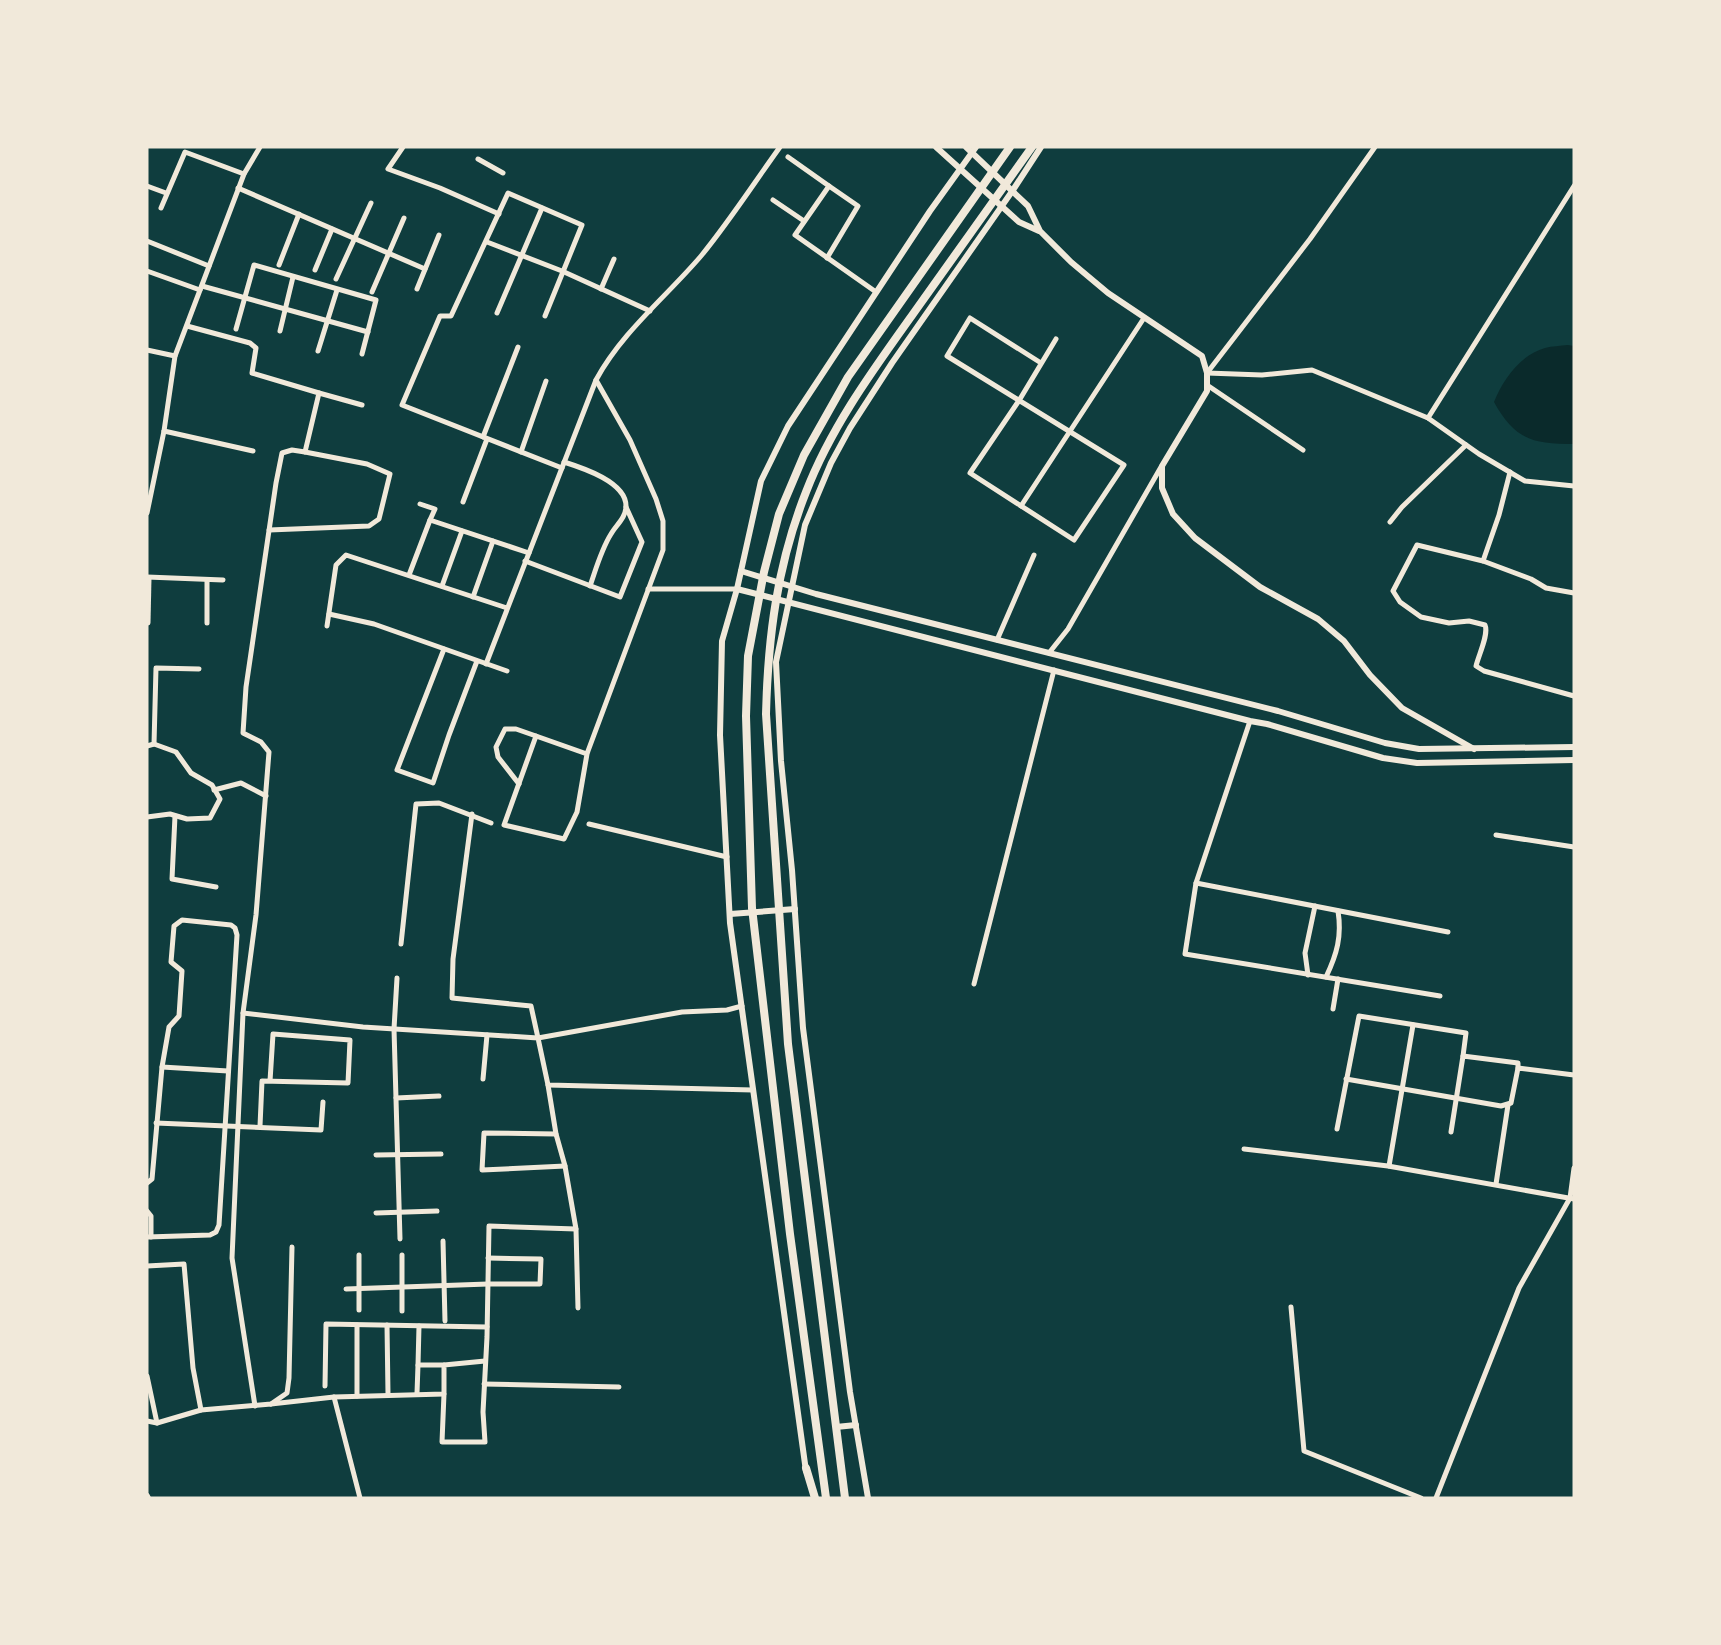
<svg xmlns="http://www.w3.org/2000/svg" width="1721" height="1645" font-family="'Public Sans',sans-serif">
<style>
.water{fill:#0a2a2b}
.lines{fill:none;stroke-linecap:round;stroke-linejoin:round}
.minor{stroke:#f1e9da;stroke-width:5}
.tertiary{stroke:#f1e9da;stroke-width:6}
.trunk{stroke:#f1e9da;stroke-width:8}
</style>
<rect width="100%" height="100%" fill="#0f3d3e"/>
<path class="water" d="M 1568,345 L 1574,346 L 1574,444 C 1533,444 1515,440 1494,402 C 1503,380 1520,355 1545,348 C 1552,346 1560,346 1568,345 Z"/>
<g class="lines">
<g class="minor">
<path d="M 403,147 L 388,169 L 440,188 L 499,214"/>
<path d="M 788,157 L 829,186 L 795,235 L 876,292"/>
<path d="M 478,159 L 503,173"/>
<path d="M 147,186 L 166,193"/>
<path d="M 238,188 L 425,269"/>
<path d="M 773,200 L 804,221"/>
<path d="M 161,208 L 185,152 L 244,174"/>
<path d="M 147,241 L 209,266"/>
<path d="M 487,242 L 562,271 L 650,311"/>
<path d="M 827,258 L 858,206 L 829,186"/>
<path d="M 279,265 L 299,214"/>
<path d="M 315,270 L 332,229"/>
<path d="M 147,271 L 200,290"/>
<path d="M 336,279 L 371,203"/>
<path d="M 202,286 L 368,332"/>
<path d="M 417,289 L 439,235"/>
<path d="M 601,289 L 614,259"/>
<path d="M 372,292 L 404,218"/>
<path d="M 497,313 L 542,208"/>
<path d="M 545,316 L 582,225 L 508,193 L 451,316 L 440,316 L 402,405 L 562,468"/>
<path d="M 187,326 L 250,343 L 256,348 L 252,373 L 319,393 L 305,452 L 292,450 L 282,453 L 276,483 L 246,687 L 243,733 L 261,742 L 269,752 L 256,915 L 243,1013 L 232,1258 L 255,1406"/>
<path d="M 236,329 L 254,265 L 376,300 L 362,354"/>
<path d="M 280,331 L 293,277"/>
<path d="M 147,350 L 175,356"/>
<path d="M 318,351 L 337,290"/>
<path d="M 1041,363 L 970,318 L 947,356 L 1124,465 L 1074,540 L 970,473 L 1020,399 L 1056,339"/>
<path d="M 1207,373 L 1262,375 L 1312,370 L 1428,418 L 1479,454 L 1525,481 L 1574,486"/>
<path d="M 1207,373 L 1310,239 L 1375,147"/>
<path d="M 1207,385 L 1303,450"/>
<path d="M 319,393 L 362,405"/>
<path d="M 1428,418 L 1574,186"/>
<path d="M 164,431 L 253,451"/>
<path d="M 483,437 L 518,347"/>
<path d="M 521,452 L 546,381"/>
<path d="M 564,462 C 583,468 626,482 626,506 C 626,518 616,525 611,534 C 601,550 596,569 590,586"/>
<path d="M 463,502 L 487,439"/>
<path d="M 420,504 L 435,509 L 430,520 L 529,553"/>
<path d="M 1021,506 L 1144,318"/>
<path d="M 147,513 L 164,431 L 175,356 L 244,174 L 260,147"/>
<path d="M 1390,522 L 1402,507 L 1466,445"/>
<path d="M 269,530 L 369,526 L 379,519 L 390,474 L 367,464 L 305,452"/>
<path d="M 525,561 L 620,597 L 642,542 L 626,507"/>
<path d="M 1483,561 L 1499,515 L 1510,472"/>
<path d="M 409,575 L 430,520"/>
<path d="M 147,577 L 223,580"/>
<path d="M 442,586 L 462,531"/>
<path d="M 648,589 L 737,589"/>
<path d="M 1574,593 L 1546,588 L 1531,579 L 1483,561 L 1417,545 L 1393,591 L 1400,602 L 1421,617 L 1449,623 L 1469,621 L 1485,625 C 1489,634 1479,654 1476,666 L 1484,671 L 1574,696"/>
<path d="M 473,597 L 493,541"/>
<path d="M 329,614 L 374,624 L 507,671"/>
<path d="M 148,623 L 149,578"/>
<path d="M 207,623 L 207,580"/>
<path d="M 327,626 L 336,565 L 346,555 L 507,608"/>
<path d="M 997,640 L 1034,555"/>
<path d="M 444,649 L 397,770 L 433,783 L 449,735 L 477,661"/>
<path d="M 1049,653 L 1068,629 L 1161,467"/>
<path d="M 486,664 L 596,380"/>
<path d="M 1250,721 L 1196,883 L 1185,954 L 1440,996"/>
<path d="M 154,744 L 156,668 L 199,669"/>
<path d="M 147,746 L 154,744 L 176,752 L 191,773 L 212,785 L 220,799 L 210,818 L 187,819 L 170,814 L 147,817"/>
<path d="M 587,754 L 536,736 L 504,825 L 564,839 L 577,812 L 587,754 L 588,751 L 663,550 L 663,521 L 656,499 L 630,440 L 596,380 C 622,332 666,297 701,256 C 729,222 754,183 780,147"/>
<path d="M 519,784 L 498,757 L 496,747 L 505,729 L 516,729 L 536,736"/>
<path d="M 214,790 L 241,783 L 266,796"/>
<path d="M 472,814 L 453,959 L 452,998 L 531,1006 L 538,1038 L 682,1012 L 727,1010 L 742,1006"/>
<path d="M 175,816 L 172,879 L 216,887"/>
<path d="M 589,824 L 727,857"/>
<path d="M 1496,835 L 1574,847"/>
<path d="M 1196,883 L 1448,932"/>
<path d="M 401,944 L 416,804 L 439,803 L 491,823"/>
<path d="M 1308,975 L 1305,953 L 1315,906"/>
<path d="M 1326,977 C 1337,954 1342,936 1338,911"/>
<path d="M 397,978 L 394,1029 L 400,1239"/>
<path d="M 974,984 L 1054,670"/>
<path d="M 1333,1009 L 1338,979"/>
<path d="M 243,1013 L 363,1027 L 538,1038 L 548,1085 L 753,1090"/>
<path d="M 162,1067 L 228,1071"/>
<path d="M 483,1079 L 487,1035"/>
<path d="M 1346,1079 L 1501,1106 L 1511,1103 L 1518,1068 L 1574,1075"/>
<path d="M 548,1085 L 556,1134 L 565,1166 L 576,1229 L 578,1308"/>
<path d="M 396,1098 L 439,1096"/>
<path d="M 156,1123 L 321,1130 L 323,1102"/>
<path d="M 260,1126 L 262,1081 L 348,1083 L 350,1040 L 273,1034 L 270,1081"/>
<path d="M 1337,1129 L 1359,1016 L 1466,1033 L 1463,1056"/>
<path d="M 1451,1132 L 1463,1056 L 1518,1063 L 1518,1068"/>
<path d="M 556,1134 L 484,1133 L 482,1170 L 565,1166"/>
<path d="M 1244,1149 L 1388,1166 L 1574,1199"/>
<path d="M 376,1155 L 441,1154"/>
<path d="M 1389,1166 L 1413,1025"/>
<path d="M 147,1183 L 152,1179 L 162,1067 L 169,1027 L 179,1016 L 182,971 L 171,962 L 174,926 L 182,920 L 231,925 L 235,928 L 237,935 L 219,1225 L 216,1232 L 210,1235 L 147,1237"/>
<path d="M 1496,1184 L 1508,1105"/>
<path d="M 147,1211 L 151,1216 L 151,1237"/>
<path d="M 376,1213 L 437,1211"/>
<path d="M 443,1241 L 445,1321"/>
<path d="M 402,1255 L 402,1311"/>
<path d="M 147,1266 L 184,1264 L 193,1368 L 201,1410"/>
<path d="M 346,1289 L 488,1284 L 540,1284 L 541,1259 L 488,1258"/>
<path d="M 1291,1307 L 1304,1451 L 1421,1498"/>
<path d="M 359,1310 L 359,1255"/>
<path d="M 357,1325 L 357,1396"/>
<path d="M 387,1325 L 388,1394"/>
<path d="M 418,1365 L 419,1326"/>
<path d="M 147,1376 L 157,1423"/>
<path d="M 484,1384 L 619,1387"/>
<path d="M 325,1386 L 326,1324 L 487,1327"/>
<path d="M 417,1393 L 418,1365 L 444,1365"/>
<path d="M 444,1394 L 442,1442 L 485,1442 L 483,1412 L 487,1337 L 489,1226 L 576,1229"/>
<path d="M 334,1397 L 360,1498"/>
<path d="M 271,1404 L 287,1393 L 289,1378 L 292,1247"/>
<path d="M 147,1421 L 157,1423 L 201,1410 L 271,1404 L 334,1397 L 444,1394 L 444,1365 L 485,1361"/>
<path d="M 1436,1498 L 1519,1288 L 1570,1198 L 1574,1168"/>
</g>
<g class="tertiary">
<path d="M 936,147 L 1019,222 L 1039,231"/>
<path d="M 966,147 L 1028,206 L 1040,231 L 1071,262 L 1108,293 L 1202,356 L 1207,373 L 1207,391 L 1162,466 L 1162,488 L 1173,514 L 1195,538 L 1260,587 L 1318,619 L 1344,641 L 1370,675 L 1402,708 L 1474,749"/>
<path d="M 741,571 L 816,594 L 1278,711 L 1385,743 L 1419,749 L 1574,747"/>
<path d="M 737,589 L 1250,721 L 1267,724 L 1383,758 L 1417,763 L 1574,760"/>
<path d="M 730,914 L 795,909"/>
<path d="M 836,1427 L 856,1425"/>
<path d="M 806,1471 L 730,923 L 720,735 L 722,641 L 737,589 L 761,481 L 788,426 L 930,211 L 976,147"/>
<path d="M 147,1496 L 148,1498"/>
<path d="M 868,1498 L 850,1392 L 803,1028 L 792,870 L 781,761 L 776,662 L 805,525 L 831,463 L 850,428 L 892,363 L 1013,190 L 1041,147"/>
</g>
<g class="trunk">
<path d="M 806,1468 L 815,1498"/>
<path d="M 826,1498 L 790,1234 L 752,908 L 746,716 L 748,656 L 764,572 L 779,514 L 804,455 L 848,377 L 1010,147"/>
<path d="M 845,1498 L 788,1044 L 766,714 C 768,637 777,565 806,492 C 831,427 873,370 913,314 C 953,258 992,203 1032,147"/>
</g>
</g>
<rect width="1721" height="1645" fill="none" stroke="#f1e9da" stroke-width="297"/>
</svg>
